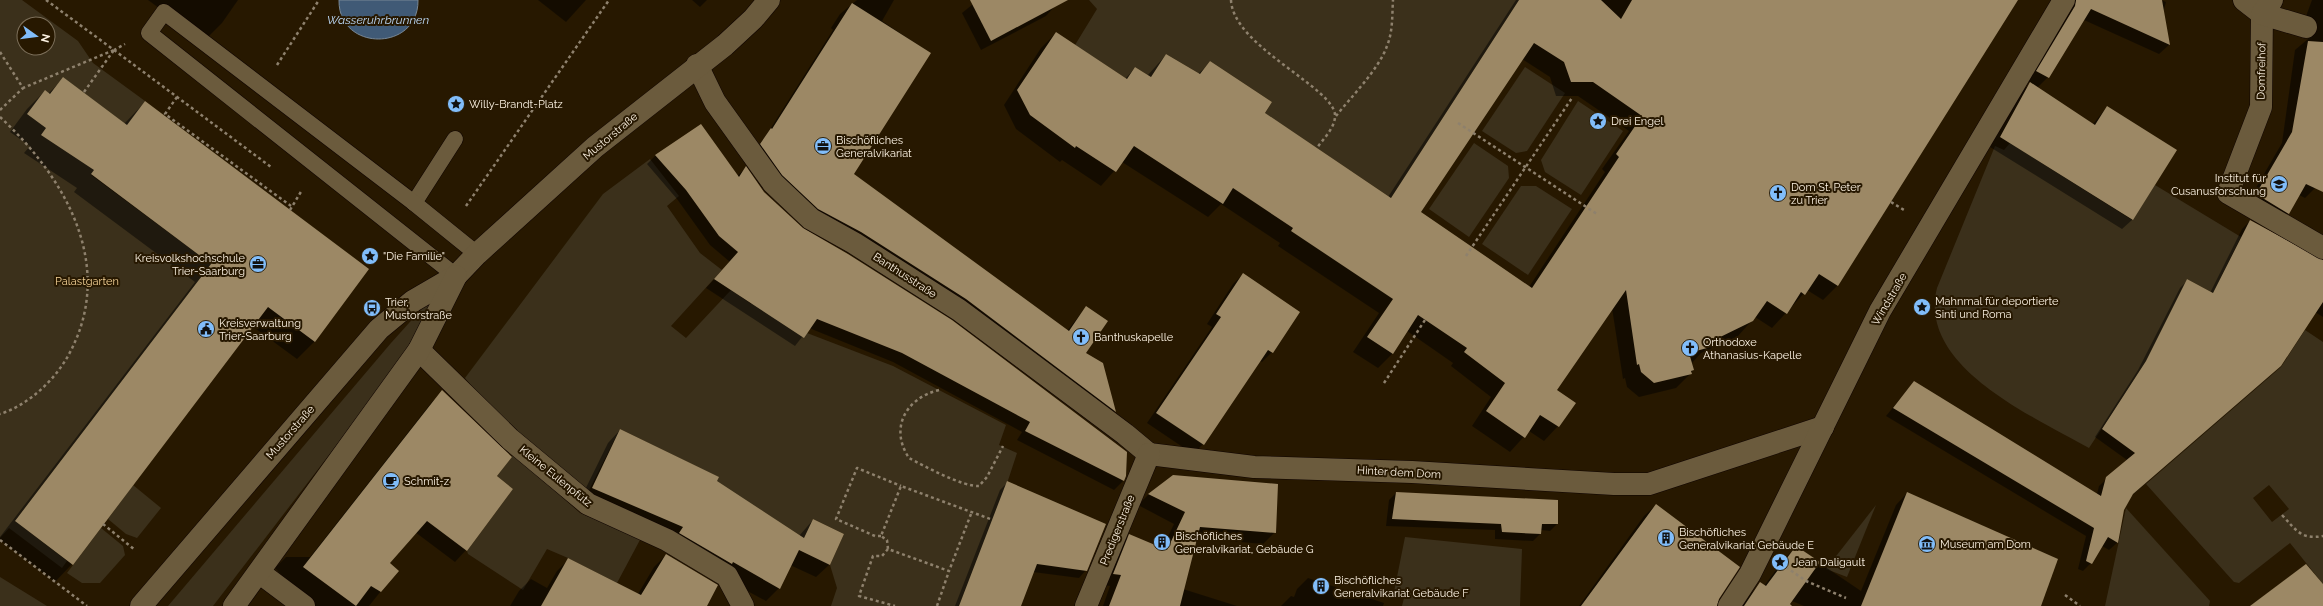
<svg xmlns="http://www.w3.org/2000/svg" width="2323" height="606" font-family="Raleway,sans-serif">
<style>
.green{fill:#3b301b;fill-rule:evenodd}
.water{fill:#405a76;stroke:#788896}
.shadow{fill:#0007;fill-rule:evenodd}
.building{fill:#9c8865;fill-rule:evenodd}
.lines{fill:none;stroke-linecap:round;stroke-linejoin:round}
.lane-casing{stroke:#0f0400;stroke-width:17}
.street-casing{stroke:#0f0400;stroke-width:23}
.path{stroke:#8e816d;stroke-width:2.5;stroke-dasharray:3 3;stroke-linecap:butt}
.lane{stroke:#6b5b3d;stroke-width:16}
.street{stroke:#6b5b3d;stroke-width:22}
.labels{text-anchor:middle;stroke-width:4;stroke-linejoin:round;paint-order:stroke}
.street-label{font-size:11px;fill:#fcf2e2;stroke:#271800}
.poi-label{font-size:11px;fill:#fcf2e2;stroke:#271800;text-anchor:start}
.park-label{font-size:11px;fill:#f3d196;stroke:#271800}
.water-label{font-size:12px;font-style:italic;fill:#bdd9f6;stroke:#271800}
</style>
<rect width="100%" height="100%" fill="#271800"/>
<g class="green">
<path d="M 0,0 L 22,0 L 78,41 L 93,63 L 145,101 L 91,175 L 211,264 L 15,521 L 67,561 L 62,568 L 9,528 L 0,538 ZM 24,24 L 48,24 L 48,48 L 24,48 Z"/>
<path d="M 1089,0 L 1519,0 L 1391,198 L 1290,130 L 1264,115 L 1272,102 L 1210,61 L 1200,74 L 1166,54 L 1151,77 L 1135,67 L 1127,79 L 1075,45 L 1097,9 Z"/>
<path d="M 1525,67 L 1565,93 L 1527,151 L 1516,153 L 1482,131 Z"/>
<path d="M 1578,101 L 1623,131 L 1581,195 L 1545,172 L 1541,160 Z"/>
<path d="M 1474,143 L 1508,166 L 1509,178 L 1469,237 L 1429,209 Z"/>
<path d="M 2010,143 L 2132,220 L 2155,185 L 2241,237 L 2213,293 L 2187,279 L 2146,361 L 2089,448 C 2035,417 1917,367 1937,288 L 1995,146 L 2004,150 Z"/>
<path d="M 650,159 L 679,196 L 667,206 L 700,253 L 722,270 L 671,326 L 686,338 L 731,290 L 751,304 L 758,294 L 804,337 L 807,333 L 893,366 L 1006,425 L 999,445 L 1017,453 L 998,511 L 959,606 L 831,606 L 837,588 L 830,565 L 844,534 L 813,519 L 804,538 L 748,502 L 712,490 L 718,477 L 620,429 L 585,498 L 499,419 L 465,378 L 603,194 Z"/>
<path d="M 1521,186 L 1536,186 L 1572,209 L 1528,275 L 1482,244 Z"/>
<path d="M 427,303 L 434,310 L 392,373 L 213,606 L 168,606 L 391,343 Z"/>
<path d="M 2305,330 L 2323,342 L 2323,584 L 2290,543 L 2239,583 L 2234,582 L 2146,484 L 2281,367 ZM 2269,485 L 2289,509 L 2272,522 L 2253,498 Z"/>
<path d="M 514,454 L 580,513 L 641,538 L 617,583 L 568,558 L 547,549 L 523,590 L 468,554 L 467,551 L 513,489 L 497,476 Z"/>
<path d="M 133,485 L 161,508 L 137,538 L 126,534 L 108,519 Z"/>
<path d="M 1876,505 L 1847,577 L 1826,569 Z"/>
<path d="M 2126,508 L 2210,601 L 2209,606 L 2105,606 Z"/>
<path d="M 101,528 L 123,546 L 125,555 L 100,583 L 82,583 L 67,573 Z"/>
<path d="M 1405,537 L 1522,549 L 1520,606 L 1402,606 L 1405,594 L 1394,592 Z"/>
<path d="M 0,577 L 47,606 L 0,606 Z"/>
</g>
<path class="water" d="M 339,0 L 418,0 C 419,52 338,52 339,0 Z"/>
<g class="shadow">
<path d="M 148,0 L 238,0 L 222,23 L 204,41 Z"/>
<path d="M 538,0 L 586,0 L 566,22 Z"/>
<path d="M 692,0 L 707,0 L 700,7 Z"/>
<path d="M 857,0 L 894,0 L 882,21 L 930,53 L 853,175 L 1067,331 L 1086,307 L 1085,353 L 1102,364 L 1115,411 L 1107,419 L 810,217 L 753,153 L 769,131 L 833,30 L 831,28 L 840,14 Z"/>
<path d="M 978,0 L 1053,0 L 1055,6 L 1046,16 L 981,50 L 962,13 Z"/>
<path d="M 1516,0 L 2017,0 L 1837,286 L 1823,300 L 1807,290 L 1772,328 L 1755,317 L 1738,336 L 1701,353 L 1692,363 L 1693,369 L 1691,373 L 1676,388 L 1639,397 L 1627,387 L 1625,378 L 1623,379 L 1612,308 L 1555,390 L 1574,403 L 1558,426 L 1544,441 L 1529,431 L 1510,452 L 1472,426 L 1491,397 L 1451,366 L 1453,363 L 1407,331 L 1392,354 L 1378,368 L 1353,352 L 1379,313 L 1278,246 L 1280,243 L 1221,204 L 1208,217 L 1122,162 L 1101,186 L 1062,160 L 1060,162 L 1016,129 L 1004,105 L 1041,48 L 1056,33 L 1125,79 L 1135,68 L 1147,76 L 1166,55 L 1198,74 L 1210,63 L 1264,113 L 1388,197 ZM 1522,59 L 1550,77 L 1556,96 L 1578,96 L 1629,131 L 1602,169 L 1605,172 L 1529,287 L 1419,213 Z"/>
<path d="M 2061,0 L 2161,0 L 2166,2 L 2163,13 L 2169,45 L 2159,54 L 2084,20 L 2048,77 L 2037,88 L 2093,124 L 2107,107 L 2176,150 L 2132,220 L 2122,229 L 1990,147 L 2020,93 L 2031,83 L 2027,81 Z"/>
<path d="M 2312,0 L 2323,0 L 2323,175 L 2315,188 L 2305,198 L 2299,195 L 2288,213 L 2278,223 L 2246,205 L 2282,143 L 2295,50 L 2308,39 L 2308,34 L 2302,27 Z"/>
<path d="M 64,78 L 124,124 L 145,102 L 315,341 L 297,359 L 252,326 L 72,564 L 55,582 L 0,540 L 0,537 L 195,282 L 74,192 L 77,188 L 24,153 L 30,146 L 10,132 L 27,109 L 45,91 L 48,94 Z"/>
<path d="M 656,155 L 737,176 L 746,168 L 764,193 L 802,229 L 1123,481 L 1114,490 L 1017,440 L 1022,432 L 893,362 L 809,328 L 795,346 L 706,288 L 730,262 L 710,245 L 677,199 L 647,164 Z"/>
<path d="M 2250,221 L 2323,263 L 2323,317 L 2315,312 L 2280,366 L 2272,374 L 2131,496 L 2123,509 L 2117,543 L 2109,550 L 2102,546 L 2091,563 L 2083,571 L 2078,569 L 2086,536 L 1886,416 L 1914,382 L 2097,494 L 2099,486 L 2127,460 L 2095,437 L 2138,370 L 2180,288 L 2188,280 L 2210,293 L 2242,229 Z"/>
<path d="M 1243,274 L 1298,312 L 1272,352 L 1262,362 L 1260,361 L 1203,444 L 1193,454 L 1147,423 L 1212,327 L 1207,324 L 1233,284 Z"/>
<path d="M 442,392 L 495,477 L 466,550 L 455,562 L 415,532 L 389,563 L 397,571 L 369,606 L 300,606 L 304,599 L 275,568 L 286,557 L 310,557 L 431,403 Z"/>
<path d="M 620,430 L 715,481 L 799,536 L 813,520 L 829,565 L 816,577 L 790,565 L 779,588 L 766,601 L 580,500 L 608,443 Z"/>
<path d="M 1008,482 L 1086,570 L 1079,578 L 1033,572 L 1020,606 L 955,606 L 1000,490 Z"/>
<path d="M 1396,493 L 1557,524 L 1550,531 L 1541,530 L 1540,534 L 1533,541 L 1495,539 L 1495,530 L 1386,526 L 1389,500 Z"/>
<path d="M 1907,493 L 2039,606 L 1804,606 L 1792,601 L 1788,606 L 1741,606 L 1760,583 L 1764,586 L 1785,558 L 1796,547 L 1861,591 L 1896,505 Z"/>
<path d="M 1149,494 L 1275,532 L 1263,544 L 1196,538 L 1183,589 L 1237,606 L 1103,606 L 1110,586 L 1102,585 L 1118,547 L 1130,535 L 1162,549 L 1174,524 L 1138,505 Z"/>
<path d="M 1656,505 L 1716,606 L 1579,606 L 1644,516 Z"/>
<path d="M 666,555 L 717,587 L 705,606 L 510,606 L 519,591 L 531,579 L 547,588 L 557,571 L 569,559 L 638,594 L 654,567 Z"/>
<path d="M 1308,578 L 1384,603 L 1383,606 L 1281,606 L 1291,596 L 1294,597 L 1297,589 Z"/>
</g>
<g class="building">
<path d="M 970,0 L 1068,0 L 991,41 Z"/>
<path d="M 1519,0 L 1601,0 L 1621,19 L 1632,0 L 2018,0 L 1838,286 L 1819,274 L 1805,295 L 1801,292 L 1787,314 L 1767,301 L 1753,321 L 1708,343 L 1707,348 L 1689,353 L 1694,370 L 1691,371 L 1692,374 L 1654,383 L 1641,372 L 1639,364 L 1637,365 L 1626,290 L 1557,390 L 1576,403 L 1559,427 L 1540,415 L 1525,438 L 1486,411 L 1505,383 L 1464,352 L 1467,348 L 1418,315 L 1393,354 L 1367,337 L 1393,299 L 1291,231 L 1293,228 L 1233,188 L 1223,204 L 1134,146 L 1116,172 L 1076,146 L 1075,148 L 1030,115 L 1017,90 L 1056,32 L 1127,79 L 1135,67 L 1151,77 L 1166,54 L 1200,74 L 1210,61 L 1272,102 L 1265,113 L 1391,198 ZM 1534,43 L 1564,62 L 1571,82 L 1593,82 L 1642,116 L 1616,154 L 1619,157 L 1532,288 L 1421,212 Z"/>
<path d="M 2076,0 L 2162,0 L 2170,45 L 2091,9 L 2049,78 L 2036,71 L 2075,6 Z"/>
<path d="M 852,3 L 931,53 L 854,174 L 1069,331 L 1086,306 L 1108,321 L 1086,353 L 1103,363 L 1116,412 L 966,299 L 861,232 L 818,209 L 782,175 L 760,144 L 771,128 L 772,129 Z"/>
<path d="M 2308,41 L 2323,42 L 2323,192 L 2306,184 L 2289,214 L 2256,194 L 2292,132 Z"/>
<path d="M 63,77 L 127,125 L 145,101 L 369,269 L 315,342 L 268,307 L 73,565 L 15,521 L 211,264 L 91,174 L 94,170 L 41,135 L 46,128 L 27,114 L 45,90 L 50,94 Z"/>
<path d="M 2030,82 L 2095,125 L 2107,106 L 2177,150 L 2133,220 L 2000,137 Z"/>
<path d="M 701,124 L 739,177 L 746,166 L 764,192 L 803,228 L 848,254 L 952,320 L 1127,452 L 1126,476 L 1124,481 L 1025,431 L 1030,422 L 902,353 L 817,319 L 804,338 L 714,279 L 738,252 L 719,236 L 686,190 L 655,155 Z"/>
<path d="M 2250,220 L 2323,260 L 2323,302 L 2281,366 L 2133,494 L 2124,510 L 2118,543 L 2108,537 L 2092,564 L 2086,561 L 2094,528 L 1893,408 L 1914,381 L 2101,496 L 2106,477 L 2135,453 L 2102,429 L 2146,361 L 2187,279 L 2213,293 Z"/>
<path d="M 1243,273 L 1300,312 L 1273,353 L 1268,350 L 1204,445 L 1156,413 L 1221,317 L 1216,314 Z"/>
<path d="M 442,390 L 512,457 L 497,476 L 513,489 L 467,551 L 427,521 L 390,563 L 399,571 L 381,592 L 371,586 L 356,606 L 303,567 Z"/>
<path d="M 620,429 L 719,477 L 717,481 L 804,538 L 813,519 L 844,534 L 830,565 L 799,550 L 780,589 L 733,562 L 732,564 L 679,533 L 683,527 L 592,488 Z"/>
<path d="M 1173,475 L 1278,484 L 1276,533 L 1200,527 L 1180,606 L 1109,606 L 1121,575 L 1113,574 L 1129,534 L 1167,550 L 1185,512 L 1148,494 Z"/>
<path d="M 1007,481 L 1106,524 L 1087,571 L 1037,564 L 1021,606 L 959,606 Z"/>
<path d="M 1396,492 L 1558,500 L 1558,524 L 1542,524 L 1541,534 L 1502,532 L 1501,524 L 1392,519 Z"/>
<path d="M 1907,492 L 2058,559 L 2041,606 L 1861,606 Z"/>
<path d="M 1656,504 L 1740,567 L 1719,599 L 1717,606 L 1581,606 Z"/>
<path d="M 1796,546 L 1820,562 L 1790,604 L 1792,606 L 1744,606 L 1760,582 L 1766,586 Z"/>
<path d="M 666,554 L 718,585 L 707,606 L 541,606 L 568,558 L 641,595 Z"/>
<path d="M 2306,564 L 2323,584 L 2323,606 L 2250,606 Z"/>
</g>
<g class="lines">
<g class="lane-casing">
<g id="lane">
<path d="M 414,203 L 455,139"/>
<path d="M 456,276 L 149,33 L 164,12 L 414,203 L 477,254"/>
</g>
</g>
<g class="street-casing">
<g id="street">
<path d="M 2244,0 L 2262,14 L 2261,107 L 2228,193 L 2323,248"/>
<path d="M 2272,0 L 2262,14 L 2306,27"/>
<path d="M 697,65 L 715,102 L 773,183 L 811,219 L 854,243 L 959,310 L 1125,434 L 1149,454"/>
<path d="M 419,350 L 510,439 L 588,504 L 667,540 L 727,576 L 743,606"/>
<path d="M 1149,454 L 1254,467 L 1412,472 L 1614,484 L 1649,484 L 1823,427"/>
<path d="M 260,573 L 304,606"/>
<path d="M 141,606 L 379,329 L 413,301 L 456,276 L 477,254 L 595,147 L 725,45 L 753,19 L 769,0"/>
<path d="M 234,606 L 419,350 L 456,276"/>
<path d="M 1086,606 L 1149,454"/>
<path d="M 1729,606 L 1750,574 L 1880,311 L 2064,0"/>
</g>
</g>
<g class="path">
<path d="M 46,0 L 114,50 L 125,44"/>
<path d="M 1231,0 C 1233,47 1336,88 1335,116 C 1335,128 1323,139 1317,148"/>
<path d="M 114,50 L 271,167"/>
<path d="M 0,52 L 23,88 L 114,50"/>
<path d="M 277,65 L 319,0"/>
<path d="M 84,92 L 114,50"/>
<path d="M 177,97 L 165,114 L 291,206"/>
<path d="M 0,110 L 23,88"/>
<path d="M 1336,116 C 1351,97 1379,69 1387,46 C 1393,31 1392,16 1393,0"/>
<path d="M 0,117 C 67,179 117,268 68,356 C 53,382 28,405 0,414"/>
<path d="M 1458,123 L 1597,214"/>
<path d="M 1891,202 L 1904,210"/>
<path d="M 466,206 L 609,0"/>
<path d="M 290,210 L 302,190"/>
<path d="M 1466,256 L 1572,98"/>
<path d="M 1384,383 L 1425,320"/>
<path d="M 939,390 C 906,398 889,428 909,458 C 924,466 963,487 979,486 L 987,477 L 1003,446"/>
<path d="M 971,514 L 949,571 L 888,549 L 887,540 L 881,536 L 901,486 L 993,520"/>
<path d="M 2282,515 C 2296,530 2301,540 2323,536"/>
<path d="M 103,524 L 135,550"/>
<path d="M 881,536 L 875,536 L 836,519 L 857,468 L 901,486"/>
<path d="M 0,540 L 87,606"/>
<path d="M 888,549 L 882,556 L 873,556 L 859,596 L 895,606"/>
<path d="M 1786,567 L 1806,581 L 1846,598"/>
<path d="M 2065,595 L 2080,606"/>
<path d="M 937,606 L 949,571"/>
</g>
<use href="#lane" class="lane"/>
<use href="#street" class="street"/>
</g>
<defs>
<g id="sight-disc" transform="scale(0.9)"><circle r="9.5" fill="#81bdfa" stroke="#271800"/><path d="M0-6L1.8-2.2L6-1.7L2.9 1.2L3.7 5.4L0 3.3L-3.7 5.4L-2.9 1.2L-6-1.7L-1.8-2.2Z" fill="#111"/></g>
<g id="office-disc" transform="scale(0.9)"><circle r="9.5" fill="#81bdfa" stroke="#271800"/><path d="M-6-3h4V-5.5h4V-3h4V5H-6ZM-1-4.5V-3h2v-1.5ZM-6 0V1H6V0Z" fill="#111"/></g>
<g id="university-disc" transform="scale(0.9)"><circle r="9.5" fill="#81bdfa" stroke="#271800"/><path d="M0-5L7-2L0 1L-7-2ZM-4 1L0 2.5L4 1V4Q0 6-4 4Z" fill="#111"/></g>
<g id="church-disc" transform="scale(0.9)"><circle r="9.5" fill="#81bdfa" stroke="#271800"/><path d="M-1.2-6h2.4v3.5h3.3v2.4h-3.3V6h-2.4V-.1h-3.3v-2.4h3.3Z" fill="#111"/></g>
<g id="bus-disc" transform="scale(0.9)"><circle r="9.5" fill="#81bdfa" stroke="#271800"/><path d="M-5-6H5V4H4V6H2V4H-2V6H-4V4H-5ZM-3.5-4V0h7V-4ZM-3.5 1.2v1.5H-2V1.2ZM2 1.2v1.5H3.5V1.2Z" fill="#111"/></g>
<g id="civic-disc" transform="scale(0.9)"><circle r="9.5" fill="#81bdfa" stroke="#271800"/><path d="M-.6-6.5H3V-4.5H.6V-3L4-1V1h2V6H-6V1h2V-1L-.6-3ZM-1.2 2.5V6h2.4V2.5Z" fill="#111"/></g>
<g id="cafe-disc" transform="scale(0.9)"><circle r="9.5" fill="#81bdfa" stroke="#271800"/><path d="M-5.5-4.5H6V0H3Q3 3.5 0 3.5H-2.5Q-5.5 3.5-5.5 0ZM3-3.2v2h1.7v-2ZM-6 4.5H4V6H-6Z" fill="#111"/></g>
<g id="building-disc" transform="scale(0.9)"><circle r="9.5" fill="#81bdfa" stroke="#271800"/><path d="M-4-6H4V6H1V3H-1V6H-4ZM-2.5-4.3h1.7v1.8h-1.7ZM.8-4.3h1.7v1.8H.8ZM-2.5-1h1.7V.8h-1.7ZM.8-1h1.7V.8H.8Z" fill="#111"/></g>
<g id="museum-disc" transform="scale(0.9)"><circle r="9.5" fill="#81bdfa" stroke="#271800"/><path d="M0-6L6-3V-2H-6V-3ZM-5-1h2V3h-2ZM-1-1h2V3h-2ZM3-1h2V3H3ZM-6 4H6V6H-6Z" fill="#111"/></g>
</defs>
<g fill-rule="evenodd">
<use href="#sight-disc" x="456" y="104"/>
<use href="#sight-disc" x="1598" y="121"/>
<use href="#office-disc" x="823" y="146"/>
<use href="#university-disc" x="2279" y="184"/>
<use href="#church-disc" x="1778" y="193"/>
<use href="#sight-disc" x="370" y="256"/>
<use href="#office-disc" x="258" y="264"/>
<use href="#sight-disc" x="1922" y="307"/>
<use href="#bus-disc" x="372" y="308"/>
<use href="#civic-disc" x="206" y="329"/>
<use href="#church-disc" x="1081" y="337"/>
<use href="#church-disc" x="1690" y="348"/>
<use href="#cafe-disc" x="391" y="481"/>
<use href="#building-disc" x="1666" y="538"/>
<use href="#building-disc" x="1162" y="542"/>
<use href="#museum-disc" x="1927" y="544"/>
<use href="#sight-disc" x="1780" y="562"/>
<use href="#building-disc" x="1321" y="586"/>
</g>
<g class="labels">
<g class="street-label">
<text transform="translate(2261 71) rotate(-89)" y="4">Domfreihof</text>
<text transform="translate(610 136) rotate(-40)" y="4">Mustorstraße</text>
<text transform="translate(905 275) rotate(33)" y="4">Banthusstraße</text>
<text transform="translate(1889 299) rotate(-60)" y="4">Windstraße</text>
<text transform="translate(290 432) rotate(-49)" y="4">Mustorstraße</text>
<text transform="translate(1399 472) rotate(3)" y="4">Hinter dem Dom</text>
<text transform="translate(556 476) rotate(39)" y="4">Kleine Eulenpfütz</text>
<text transform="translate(1117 530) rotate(-68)" y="4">Predigerstraße</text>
</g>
<g class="poi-label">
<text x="469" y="108">Willy-Brandt-Platz</text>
<text x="1611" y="125">Drei Engel</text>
<text x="836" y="144">Bischöfliches<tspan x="836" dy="13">Generalvikariat</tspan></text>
<text x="2266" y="182" text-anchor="end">Institut für<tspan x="2266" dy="13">Cusanusforschung</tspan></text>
<text x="1791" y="191">Dom St. Peter<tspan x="1791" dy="13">zu Trier</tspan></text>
<text x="383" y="260">"Die Familie"</text>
<text x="245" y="262" text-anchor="end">Kreisvolkshochschule<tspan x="245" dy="13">Trier-Saarburg</tspan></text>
<text x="1935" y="305">Mahnmal für deportierte<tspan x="1935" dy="13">Sinti und Roma</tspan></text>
<text x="385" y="306">Trier,<tspan x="385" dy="13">Mustorstraße</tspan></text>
<text x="219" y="327">Kreisverwaltung<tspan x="219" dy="13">Trier-Saarburg</tspan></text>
<text x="1094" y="341">Banthuskapelle</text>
<text x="1703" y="346">Orthodoxe<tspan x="1703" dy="13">Athanasius-Kapelle</tspan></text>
<text x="404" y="485">Schmit-z</text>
<text x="1679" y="536">Bischöfliches<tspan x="1679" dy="13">Generalvikariat Gebäude E</tspan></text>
<text x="1175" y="540">Bischöfliches<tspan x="1175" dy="13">Generalvikariat, Gebäude G</tspan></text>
<text x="1940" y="548">Museum am Dom</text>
<text x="1793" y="566">Jean Daligault</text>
<text x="1334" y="584">Bischöfliches<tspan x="1334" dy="13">Generalvikariat Gebäude F</tspan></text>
</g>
<g class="park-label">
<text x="87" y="285">Palastgarten</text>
</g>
<g class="water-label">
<text x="378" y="24">Wasseruhrbrunnen</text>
</g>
</g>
<g transform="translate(36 36) rotate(104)"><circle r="19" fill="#271800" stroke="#7c6f5a"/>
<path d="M0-3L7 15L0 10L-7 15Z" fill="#81bdfa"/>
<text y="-6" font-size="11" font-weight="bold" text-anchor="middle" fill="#fcf2e2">N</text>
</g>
</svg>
